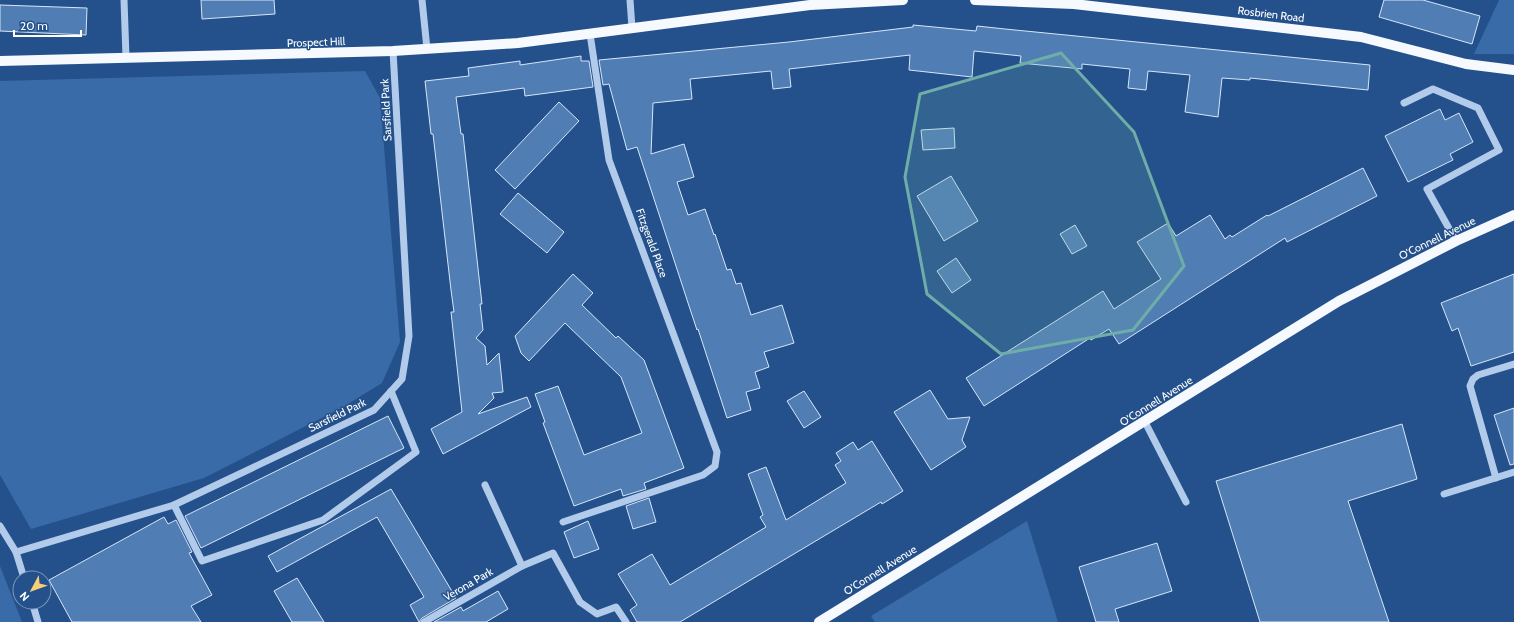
<svg xmlns="http://www.w3.org/2000/svg" width="1514" height="622" font-family="Cabin,sans-serif">
<style>
.green{fill:#386ba8}
.building{fill:#507db4;stroke:#d6e6f8}
.lines{fill:none;stroke-linecap:round;stroke-linejoin:round}
.minor{stroke:#b2cbea;stroke-width:7}
.major{stroke:#f6f9fe;stroke-width:10}
.marked{fill:#6fada8;fill-opacity:0.2;stroke:#6fada8;stroke-width:3;stroke-linejoin:round}
.labels{text-anchor:middle;stroke-width:3;stroke-linejoin:round;paint-order:stroke}
.street-label{font-size:11px;fill:#fff;stroke:#24518b}
</style>
<rect width="100%" height="100%" fill="#24518b"/>
<g class="green">
<path d="M 1499,0 L 1514,0 L 1514,54 L 1474,54 Z"/>
<path d="M 365,71 L 380,98 L 400,342 L 382,383 L 343,407 L 204,478 L 31,529 L 0,475 L 0,81 Z"/>
<path d="M 1027,521 L 1058,622 L 875,622 L 871,616 Z"/>
<path d="M 0,566 L 22,622 L 0,622 Z"/>
</g>
<g class="building">
<path d="M 201,0 L 274,0 L 275,14 L 202,19 Z"/>
<path d="M 1384,0 L 1423,0 L 1480,16 L 1472,44 L 1379,17 Z"/>
<path d="M 0,5 L 87,8 L 86,35 L 0,31 Z"/>
<path d="M 913,25 L 976,31 L 977,26 L 1005,29 L 1370,65 L 1368,90 L 1250,78 L 1250,80 L 1222,78 L 1218,117 L 1185,112 L 1190,75 L 1148,71 L 1146,90 L 1128,88 L 1130,69 L 1082,64 L 1082,69 L 1020,63 L 1021,56 L 974,51 L 972,77 L 909,70 L 910,55 L 789,69 L 791,87 L 773,89 L 771,71 L 690,79 L 692,99 L 653,103 L 651,154 L 684,144 L 694,177 L 677,182 L 688,215 L 705,209 L 714,235 L 715,234 L 727,270 L 731,269 L 736,284 L 741,283 L 751,315 L 782,305 L 794,343 L 764,352 L 769,367 L 755,372 L 760,388 L 746,392 L 751,410 L 727,418 L 698,329 L 697,330 L 691,312 L 637,147 L 627,150 L 609,84 L 603,85 L 599,60 L 789,42 L 913,27 Z"/>
<path d="M 581,56 L 581,61 L 589,61 L 593,87 L 525,96 L 524,88 L 456,97 L 461,134 L 463,134 L 482,304 L 480,304 L 483,330 L 476,338 L 485,346 L 487,365 L 499,353 L 503,392 L 492,393 L 494,398 L 478,414 L 527,397 L 531,407 L 443,454 L 431,429 L 462,412 L 451,312 L 454,312 L 451,290 L 433,134 L 431,134 L 425,81 L 469,76 L 468,68 L 520,61 L 520,65 Z"/>
<path d="M 559,102 L 579,121 L 515,189 L 495,170 Z"/>
<path d="M 1440,109 L 1445,120 L 1459,113 L 1473,142 L 1450,154 L 1453,160 L 1408,182 L 1385,136 Z"/>
<path d="M 954,128 L 955,148 L 923,150 L 921,130 Z"/>
<path d="M 1363,168 L 1377,196 L 1287,242 L 1285,238 L 1119,344 L 1109,329 L 1091,340 L 1090,338 L 984,406 L 966,378 L 1103,291 L 1114,309 L 1161,279 L 1137,242 L 1168,223 L 1176,236 L 1210,215 L 1225,239 L 1230,235 L 1232,237 L 1267,215 L 1268,216 Z"/>
<path d="M 951,176 L 978,221 L 944,241 L 917,196 Z"/>
<path d="M 518,193 L 564,232 L 547,253 L 500,214 Z"/>
<path d="M 1075,225 L 1087,246 L 1072,254 L 1060,234 Z"/>
<path d="M 956,258 L 971,280 L 952,293 L 937,271 Z"/>
<path d="M 573,274 L 593,293 L 582,305 L 616,338 L 618,336 L 644,360 L 684,468 L 644,483 L 646,489 L 623,496 L 621,489 L 574,506 L 543,423 L 545,422 L 535,394 L 558,386 L 584,455 L 642,433 L 621,377 L 565,323 L 529,361 L 521,353 L 515,336 Z"/>
<path d="M 1514,274 L 1514,352 L 1471,366 L 1458,328 L 1452,331 L 1441,303 Z"/>
<path d="M 930,390 L 948,419 L 970,417 L 962,440 L 966,447 L 931,470 L 894,412 Z"/>
<path d="M 804,391 L 821,417 L 804,428 L 787,401 Z"/>
<path d="M 1514,408 L 1514,464 L 1510,465 L 1494,415 Z"/>
<path d="M 388,416 L 404,448 L 201,548 L 185,516 Z"/>
<path d="M 1402,424 L 1417,479 L 1348,501 L 1389,622 L 1260,622 L 1216,481 Z"/>
<path d="M 872,441 L 903,491 L 882,504 L 881,502 L 680,622 L 637,622 L 630,610 L 637,605 L 618,574 L 652,554 L 670,585 L 766,527 L 760,517 L 763,515 L 748,474 L 766,467 L 786,520 L 846,483 L 835,465 L 841,461 L 836,453 L 853,442 L 858,450 Z"/>
<path d="M 391,489 L 456,598 L 422,618 L 419,622 L 410,605 L 424,597 L 377,517 L 277,572 L 268,556 Z"/>
<path d="M 649,498 L 656,522 L 633,529 L 626,506 Z"/>
<path d="M 164,517 L 168,524 L 176,520 L 192,552 L 189,553 L 212,595 L 191,606 L 201,622 L 72,622 L 49,580 Z"/>
<path d="M 588,521 L 599,549 L 574,558 L 564,532 Z"/>
<path d="M 1157,543 L 1172,591 L 1115,609 L 1119,622 L 1096,622 L 1079,567 Z"/>
<path d="M 297,578 L 308,596 L 324,622 L 292,622 L 274,591 Z"/>
<path d="M 498,591 L 508,609 L 486,622 L 434,622 L 461,607 L 463,611 Z"/>
</g>
<g class="lines">
<g class="minor">
<path d="M 124,0 L 126,57"/>
<path d="M 422,0 L 427,49"/>
<path d="M 630,0 L 632,28"/>
<path d="M 1404,103 L 1433,89 L 1478,108 L 1499,150 L 1427,189 L 1456,241"/>
<path d="M 1145,422 L 1186,502"/>
<path d="M 1496,478 L 1470,386 L 1473,379 L 1478,375 L 1514,364"/>
<path d="M 485,485 L 522,566 L 553,553 L 580,602 L 597,614 L 616,607 L 626,622"/>
<path d="M 1444,494 L 1514,472"/>
<path d="M 174,505 L 202,561 L 323,520 L 416,452 L 391,391"/>
<path d="M 563,522 L 703,475 L 715,466 L 717,452 L 609,160 L 590,34"/>
<path d="M 0,526 L 16,552 L 174,505 L 374,410 L 402,379 L 409,336 L 393,51"/>
<path d="M 16,552 L 24,578"/>
<path d="M 32,602 L 38,622"/>
<path d="M 424,622 L 522,566"/>
</g>
<g class="major">
<path d="M 975,0 L 1074,4 L 1361,37 L 1466,64 L 1514,70"/>
<path d="M 0,61 L 393,51 L 518,43 L 810,5 L 903,0"/>
<path d="M 819,622 L 1339,301 L 1456,241 L 1514,215"/>
</g>
</g>
<path class="marked" d="M 1061,53 L 1134,132 L 1184,266 L 1133,330 L 1001,354 L 927,294 L 905,177 L 920,94 Z"/>
<g class="labels">
<g class="street-label">
<text transform="translate(1271 14) rotate(7)" y="4">Rosbrien Road</text>
<text transform="translate(316 42) rotate(-2)" y="4">Prospect Hill</text>
<text transform="translate(386 110) rotate(-93)" y="4">Sarsfield Park</text>
<text transform="translate(1437 238) rotate(-26)" y="4">O'Connell Avenue</text>
<text transform="translate(652 243) rotate(70)" y="4">Fitzgerald Place</text>
<text transform="translate(1156 401) rotate(-32)" y="4">O'Connell Avenue</text>
<text transform="translate(337 415) rotate(-26)" y="4">Sarsfield Park</text>
<text transform="translate(880 570) rotate(-32)" y="4">O'Connell Avenue</text>
<text transform="translate(468 584) rotate(-30)" y="4">Verona Park</text>
</g>
</g>
<g transform="translate(32 590) rotate(229)"><circle r="19" fill="#24518b" stroke="#7c97b9"/>
<path d="M0-3L7 15L0 10L-7 15Z" fill="#f5cf75"/>
<text y="-6" font-size="11" font-weight="bold" text-anchor="middle" fill="#ffffff">N</text>
</g>
<path d="M14 30v6h67v-6" fill="none" stroke="#ffffff" stroke-width="2"/>
<text x="20" y="30" font-size="12" fill="#ffffff" stroke="#24518b" stroke-width="3" paint-order="stroke">20 m</text>
</svg>
